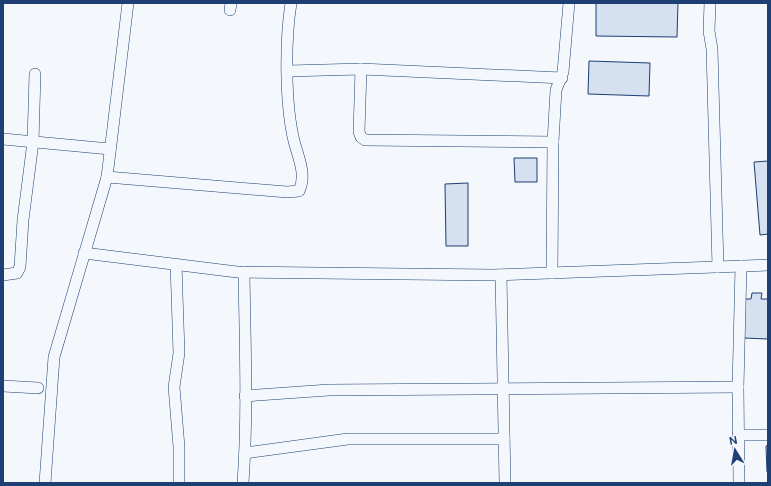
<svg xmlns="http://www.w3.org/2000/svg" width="771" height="486" font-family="'DM Sans',sans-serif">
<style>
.building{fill:#d5e0f0;stroke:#1d3f73}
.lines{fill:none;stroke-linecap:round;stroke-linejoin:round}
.minor-casing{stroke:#1d3f73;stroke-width:12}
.minor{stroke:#f4f7fb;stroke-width:11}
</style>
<rect width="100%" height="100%" fill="#f4f7fb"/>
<g class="building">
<path d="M 596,3 L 678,3 L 677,37 L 596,36 Z"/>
<path d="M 589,61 L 650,63 L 649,96 L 588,94 Z"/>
<path d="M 514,158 L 537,158 L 537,182 L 515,182 Z"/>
<path d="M 768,161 L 768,234 L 760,235 L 754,162 Z"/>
<path d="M 468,183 L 468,246 L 446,246 L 445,184 Z"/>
<path d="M 752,293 L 762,293 L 761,299 L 768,299 L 768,339 L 744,338 L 744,299 L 751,299 Z"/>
<path d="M 768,445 L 768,472 L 767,472 L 766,446 Z"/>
</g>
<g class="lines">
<g class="minor-casing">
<g id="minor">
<path d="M 710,3 L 709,31 L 712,49 L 718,267"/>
<path d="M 230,10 L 231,3"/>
<path d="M 361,69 L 359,132 L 361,137 L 365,140 L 553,142"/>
<path d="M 288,71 L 361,69 L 562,78"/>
<path d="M 3,139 L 110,149"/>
<path d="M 107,177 L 287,192 L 299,191 C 307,175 298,157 294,141 C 285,104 285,41 291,3"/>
<path d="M 84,253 L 237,272 L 493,275 L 768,265"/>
<path d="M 176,264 L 179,353 L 174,387 L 179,447 L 179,483"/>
<path d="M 552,273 L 553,142 L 556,90 L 563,72 L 569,3"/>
<path d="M 3,275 L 17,273 L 20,267 L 23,220 L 33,142 L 35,74"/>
<path d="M 501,275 L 505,483"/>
<path d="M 3,386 L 38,388"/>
<path d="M 245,396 L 329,390 L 738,387"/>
<path d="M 738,435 L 768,435"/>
<path d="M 245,453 L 348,439 L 504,439"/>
<path d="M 45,483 L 54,357 L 107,177 L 128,3"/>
<path d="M 243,483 C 248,413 245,342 244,272"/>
<path d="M 739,483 L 738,387 L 741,266"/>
</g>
</g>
<use href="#minor" class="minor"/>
</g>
<rect width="771" height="486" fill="none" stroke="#1d3f73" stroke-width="8"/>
<g transform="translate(735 450) rotate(349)" stroke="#f4f7fb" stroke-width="3" paint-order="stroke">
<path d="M0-3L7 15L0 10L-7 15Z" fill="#1d3f73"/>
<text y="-6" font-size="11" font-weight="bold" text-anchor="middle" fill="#1d3f73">N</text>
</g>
</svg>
